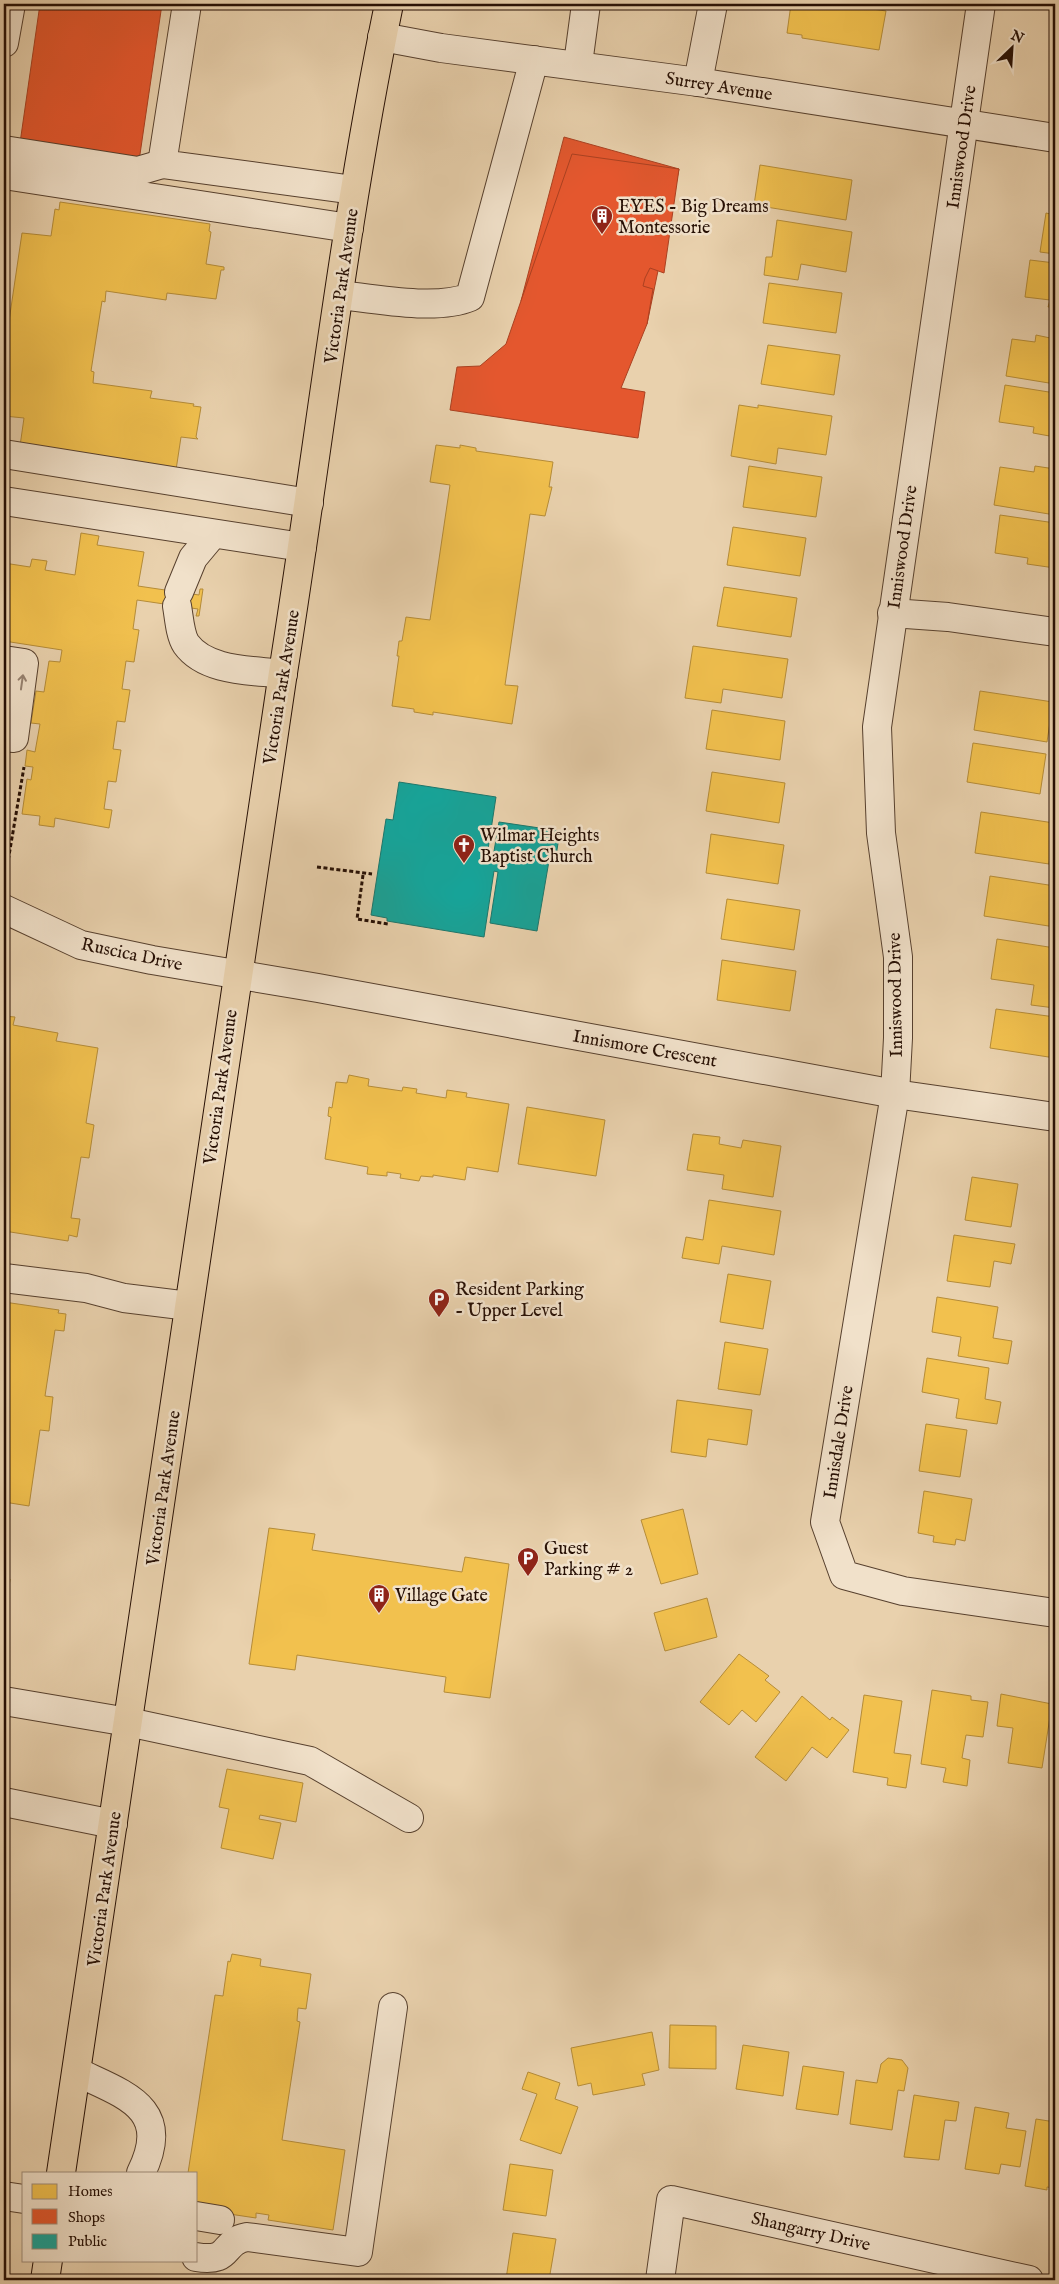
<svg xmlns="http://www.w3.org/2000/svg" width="1059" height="2284" font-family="'IM FELL English',serif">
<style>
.homes{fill:#f2c14e;stroke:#b58c38}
.shops{fill:#e4572e;stroke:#ab4121}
.public{fill:#17a398;stroke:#1c776c}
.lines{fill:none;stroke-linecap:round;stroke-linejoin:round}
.minor-casing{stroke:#57402e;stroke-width:30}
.major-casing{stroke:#260f04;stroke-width:30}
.path{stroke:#260f04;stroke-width:3;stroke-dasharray:4 2.5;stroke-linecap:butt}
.minor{stroke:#f1e1ca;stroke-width:28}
.major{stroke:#e9d1ad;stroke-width:28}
.oneway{stroke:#968271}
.labels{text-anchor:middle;stroke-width:5;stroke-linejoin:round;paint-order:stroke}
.street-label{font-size:18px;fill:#260f04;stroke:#f1e1ca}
.poi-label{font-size:18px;fill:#260f04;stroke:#f1e1ca;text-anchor:start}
</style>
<rect width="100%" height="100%" fill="#e9d1ad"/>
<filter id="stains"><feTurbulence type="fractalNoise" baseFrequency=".004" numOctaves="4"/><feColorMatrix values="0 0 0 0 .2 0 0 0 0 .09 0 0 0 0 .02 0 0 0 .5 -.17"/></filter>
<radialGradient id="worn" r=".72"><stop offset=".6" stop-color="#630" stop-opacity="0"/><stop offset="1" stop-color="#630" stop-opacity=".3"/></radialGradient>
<g class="homes">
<path d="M 791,4 L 839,4 L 886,11 L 879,50 L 802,38 L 802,35 L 787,33 Z"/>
<path d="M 760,165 L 852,180 L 846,220 L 754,205 Z"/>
<path d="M 60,202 L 210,224 L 209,231 L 211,232 L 206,264 L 224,267 L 224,270 L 221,270 L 216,299 L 167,293 L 166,300 L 106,291 L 105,302 L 102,301 L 91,371 L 94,372 L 93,383 L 152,391 L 150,398 L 194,404 L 193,406 L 201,407 L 196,437 L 198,439 L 181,437 L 176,470 L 20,446 L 24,418 L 4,416 L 4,355 L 22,233 L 51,236 L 55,209 L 59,210 Z"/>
<path d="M 1046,213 L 1055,215 L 1055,254 L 1040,252 Z"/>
<path d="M 777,220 L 852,232 L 846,272 L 801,264 L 798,280 L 764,275 L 766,257 L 772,257 Z"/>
<path d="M 1030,260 L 1055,263 L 1055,307 L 1048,307 L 1050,300 L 1025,297 Z"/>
<path d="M 769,283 L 842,293 L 836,333 L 763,323 Z"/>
<path d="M 1036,335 L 1055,339 L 1055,384 L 1006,376 L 1012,339 L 1035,342 Z"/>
<path d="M 768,345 L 840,355 L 834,395 L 761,384 Z"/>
<path d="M 1005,385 L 1055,393 L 1055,437 L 1033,433 L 1034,427 L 999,422 Z"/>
<path d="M 739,405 L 758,408 L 758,405 L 832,416 L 826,455 L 778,448 L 776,464 L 731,456 Z"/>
<path d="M 436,445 L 460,448 L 460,445 L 476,448 L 476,451 L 553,462 L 549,487 L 552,487 L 545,516 L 530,514 L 505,685 L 518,686 L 512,724 L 433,712 L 433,715 L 414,712 L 414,709 L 392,706 L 399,656 L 397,656 L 399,641 L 402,641 L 406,617 L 430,620 L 450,485 L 430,482 Z"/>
<path d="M 749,466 L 822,477 L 816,517 L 743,507 Z"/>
<path d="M 1035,466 L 1055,469 L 1055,515 L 994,505 L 1000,467 L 1034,472 Z"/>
<path d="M 1000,515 L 1055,523 L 1055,568 L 1027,564 L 1028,558 L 995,553 Z"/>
<path d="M 733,527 L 806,538 L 800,576 L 727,565 Z"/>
<path d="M 81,533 L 99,536 L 97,545 L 144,552 L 138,586 L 199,595 L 200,589 L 203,589 L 199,616 L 196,616 L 198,609 L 137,600 L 133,629 L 139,630 L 134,662 L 126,661 L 122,689 L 130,690 L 125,722 L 117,721 L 113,749 L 121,750 L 116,782 L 108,781 L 104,809 L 112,810 L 109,828 L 55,818 L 54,827 L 39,825 L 40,816 L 22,814 L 27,779 L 31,780 L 33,767 L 25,766 L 27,750 L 35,752 L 40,724 L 31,723 L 36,691 L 44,692 L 49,661 L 60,662 L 62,650 L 4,641 L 4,563 L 30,567 L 32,559 L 47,561 L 45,570 L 75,575 Z"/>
<path d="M 724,587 L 797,598 L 791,637 L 717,626 Z"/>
<path d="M 693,646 L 788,659 L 782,698 L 723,689 L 721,703 L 685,698 Z"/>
<path d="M 980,691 L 1053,702 L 1047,742 L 974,730 Z"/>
<path d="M 712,710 L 785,721 L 780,760 L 706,749 Z"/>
<path d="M 973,743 L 1046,754 L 1040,794 L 967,782 Z"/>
<path d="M 712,772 L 785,783 L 779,823 L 706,811 Z"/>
<path d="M 981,812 L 1054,823 L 1049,864 L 975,853 Z"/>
<path d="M 711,834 L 784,845 L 778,884 L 706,873 Z"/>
<path d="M 990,876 L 1055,886 L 1055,927 L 984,916 Z"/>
<path d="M 727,899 L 800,910 L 794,950 L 721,939 Z"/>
<path d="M 997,939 L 1055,948 L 1055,1008 L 1031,1005 L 1034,985 L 991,979 Z"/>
<path d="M 722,960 L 796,971 L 790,1011 L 717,1000 Z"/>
<path d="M 996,1009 L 1055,1017 L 1055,1058 L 990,1048 Z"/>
<path d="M 4,1016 L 15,1017 L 13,1025 L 58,1033 L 56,1041 L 98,1048 L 86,1123 L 94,1125 L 89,1158 L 81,1157 L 71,1218 L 80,1219 L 77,1237 L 69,1235 L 68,1241 L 4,1231 L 4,1133 L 9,1104 L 4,1103 Z"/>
<path d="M 349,1075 L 369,1079 L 368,1086 L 402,1091 L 403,1087 L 417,1089 L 416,1093 L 446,1098 L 447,1090 L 467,1093 L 466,1097 L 509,1104 L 498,1172 L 467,1167 L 465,1180 L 433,1175 L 433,1177 L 421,1176 L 419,1181 L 400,1178 L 401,1174 L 387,1172 L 387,1176 L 367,1174 L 368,1167 L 325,1159 L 331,1117 L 328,1116 L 329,1107 L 332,1108 L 336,1082 L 347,1083 Z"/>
<path d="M 527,1107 L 605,1120 L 596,1176 L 518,1164 Z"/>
<path d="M 693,1134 L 720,1137 L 719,1144 L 741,1148 L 743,1140 L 781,1146 L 773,1197 L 722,1189 L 724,1175 L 687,1170 Z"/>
<path d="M 972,1177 L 1018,1184 L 1011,1227 L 965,1220 Z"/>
<path d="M 709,1200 L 781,1211 L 774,1255 L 722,1246 L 719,1264 L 682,1258 L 686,1237 L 703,1240 Z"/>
<path d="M 954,1235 L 1015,1244 L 1011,1264 L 994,1261 L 990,1287 L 947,1281 Z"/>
<path d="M 728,1274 L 771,1281 L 763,1329 L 720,1322 Z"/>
<path d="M 937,1297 L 998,1307 L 993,1338 L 1012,1341 L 1008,1364 L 958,1356 L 961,1337 L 932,1332 Z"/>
<path d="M 4,1302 L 59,1310 L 58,1313 L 66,1314 L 64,1331 L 55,1330 L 45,1396 L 53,1397 L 49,1431 L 40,1430 L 29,1506 L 4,1502 Z"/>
<path d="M 725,1342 L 768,1349 L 760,1395 L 718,1389 Z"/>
<path d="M 927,1358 L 989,1368 L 985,1399 L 1001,1402 L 997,1424 L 956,1418 L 959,1399 L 922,1392 Z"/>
<path d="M 677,1400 L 752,1410 L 747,1445 L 708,1439 L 706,1457 L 671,1452 Z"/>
<path d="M 926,1424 L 967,1430 L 960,1477 L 919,1471 Z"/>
<path d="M 924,1491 L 972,1499 L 965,1541 L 956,1539 L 955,1545 L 933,1542 L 934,1536 L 918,1533 Z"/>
<path d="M 683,1509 L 698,1574 L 661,1584 L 641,1520 Z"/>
<path d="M 269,1528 L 315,1534 L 312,1550 L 462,1572 L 465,1557 L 509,1564 L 490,1698 L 444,1692 L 446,1677 L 297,1655 L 295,1670 L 249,1664 Z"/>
<path d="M 4,1578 L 10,1579 L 4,1630 Z"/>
<path d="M 707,1598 L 717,1637 L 665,1651 L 654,1613 Z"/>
<path d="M 739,1654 L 769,1676 L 765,1680 L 780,1692 L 756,1722 L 742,1710 L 729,1725 L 700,1702 Z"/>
<path d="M 932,1690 L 971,1696 L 971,1700 L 988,1702 L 983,1737 L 966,1735 L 962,1758 L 970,1760 L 967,1786 L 943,1782 L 946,1768 L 921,1764 Z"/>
<path d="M 1001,1694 L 1052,1704 L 1042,1768 L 1008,1763 L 1013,1728 L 997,1726 Z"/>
<path d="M 864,1695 L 902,1701 L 894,1753 L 911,1755 L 906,1788 L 887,1785 L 888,1778 L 853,1772 Z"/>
<path d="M 802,1696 L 830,1720 L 832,1717 L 849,1730 L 827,1758 L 812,1747 L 786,1781 L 755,1757 Z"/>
<path d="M 227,1769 L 303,1783 L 296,1822 L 260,1815 L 259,1819 L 281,1823 L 273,1859 L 221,1848 L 229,1809 L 219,1807 Z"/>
<path d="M 232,1954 L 261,1959 L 260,1966 L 311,1974 L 306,2009 L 298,2008 L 297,2021 L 300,2022 L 282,2140 L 345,2150 L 333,2230 L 268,2220 L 269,2215 L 256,2213 L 256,2218 L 196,2209 L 196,2173 L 188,2173 L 215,1995 L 223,1996 L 228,1961 L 230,1962 Z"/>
<path d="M 670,2025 L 716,2026 L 716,2069 L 669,2068 Z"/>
<path d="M 652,2032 L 659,2070 L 642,2074 L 645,2085 L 593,2095 L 591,2083 L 578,2086 L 571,2048 Z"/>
<path d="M 743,2045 L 789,2052 L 783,2096 L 736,2089 Z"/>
<path d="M 888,2058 L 902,2060 L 908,2068 L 904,2091 L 898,2090 L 892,2130 L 850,2124 L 856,2080 L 877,2083 L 881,2064 Z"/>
<path d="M 803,2066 L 844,2072 L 838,2115 L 796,2109 Z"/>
<path d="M 528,2072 L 560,2083 L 555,2099 L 578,2107 L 561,2154 L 520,2140 L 537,2094 L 522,2089 Z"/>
<path d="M 914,2095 L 959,2102 L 956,2121 L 945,2120 L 939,2160 L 904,2157 Z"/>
<path d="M 975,2107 L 1009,2113 L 1006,2128 L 1026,2131 L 1020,2167 L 1001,2164 L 999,2174 L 965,2169 Z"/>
<path d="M 1036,2119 L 1055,2122 L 1055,2188 L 1047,2187 L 1047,2190 L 1025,2186 Z"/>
<path d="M 510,2164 L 553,2170 L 546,2216 L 503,2210 Z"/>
<path d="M 513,2233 L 556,2239 L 549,2280 L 506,2279 Z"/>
</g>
<g class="shops">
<path d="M 40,4 L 162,4 L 139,161 L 20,143 Z"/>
<path d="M 564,137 L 679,169 L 647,324 L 521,301 Z"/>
<path d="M 572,154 L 679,169 L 664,273 L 650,268 L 645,278 L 643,286 L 653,289 L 647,324 L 621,388 L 645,392 L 638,438 L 450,410 L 457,367 L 480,366 L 506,344 Z"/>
</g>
<path class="public" d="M 399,782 L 496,797 L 487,856 L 493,857 L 499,822 L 560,831 L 556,856 L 550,855 L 537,931 L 490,923 L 498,872 L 494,871 L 484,937 L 387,921 L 387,918 L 371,915 L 386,819 L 393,820 Z"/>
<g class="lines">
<g class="minor-casing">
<g id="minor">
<path d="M 187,4 L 162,164 L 354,190"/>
<path d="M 981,4 L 877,727 L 881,833 L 898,957 L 898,1038 L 895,1094 L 825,1522 L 844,1575 L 903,1591 L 1055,1613"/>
<path d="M 382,37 L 441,48 L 698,82 L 1055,138"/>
<path d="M 4,43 L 11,4"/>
<path d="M 578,64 L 586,4"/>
<path d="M 698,82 L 713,4"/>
<path d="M 4,150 L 138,171 L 162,164"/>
<path d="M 4,175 L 349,228"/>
<path d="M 340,295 C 375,299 437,311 470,297 L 534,60"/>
<path d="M 4,454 L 309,503"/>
<path d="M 4,501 L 302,547"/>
<path d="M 179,592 L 193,558 L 213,534"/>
<path d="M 177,606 C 179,617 180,635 186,644 C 206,672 253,670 283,674"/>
<path d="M 892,613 L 948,617 L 1055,632"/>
<path d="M 4,660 L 24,663 L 14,738 L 4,737"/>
<path d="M 4,909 L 81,945 L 152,960 L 318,988 L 895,1094 L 1055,1117"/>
<path d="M 4,1278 L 86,1288 L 124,1298 L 189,1306"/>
<path d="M 4,1701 L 128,1722 L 310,1761 L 409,1818"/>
<path d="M 4,1802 L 113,1824"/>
<path d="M 77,2072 C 125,2095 173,2108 141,2173"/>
<path d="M 4,2196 L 24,2199"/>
<path d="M 196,2216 L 220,2220"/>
<path d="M 196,2257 C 233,2263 220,2242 247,2237 L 358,2252 L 393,2007"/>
<path d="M 660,2280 L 671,2200 L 1029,2280"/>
</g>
</g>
<g class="major-casing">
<g id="major">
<path d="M 61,2173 C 139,1675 205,1176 282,679 C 318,454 343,227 389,4"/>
<path d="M 45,2280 L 48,2260"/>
</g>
</g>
<g class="path">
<path d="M 317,867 L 372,874"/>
<path d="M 363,875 L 357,919 L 388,924"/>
<path d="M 5,879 L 24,767"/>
</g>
<use href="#minor" class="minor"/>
<use href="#major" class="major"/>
</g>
<defs><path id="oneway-shaft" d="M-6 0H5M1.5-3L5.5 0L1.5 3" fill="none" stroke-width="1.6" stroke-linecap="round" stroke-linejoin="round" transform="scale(1.25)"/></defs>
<use class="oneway" href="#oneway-shaft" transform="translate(22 682) rotate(-82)"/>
<defs>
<g id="building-pin" transform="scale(1.125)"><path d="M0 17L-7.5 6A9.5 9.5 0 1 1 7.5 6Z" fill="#8f2418" stroke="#f1e1ca"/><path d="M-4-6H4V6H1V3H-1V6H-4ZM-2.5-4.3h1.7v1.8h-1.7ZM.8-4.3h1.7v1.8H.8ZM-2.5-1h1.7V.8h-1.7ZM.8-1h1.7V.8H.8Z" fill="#fff"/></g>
<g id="church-pin" transform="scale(1.125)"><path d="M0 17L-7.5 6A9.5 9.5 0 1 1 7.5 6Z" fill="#8f2418" stroke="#f1e1ca"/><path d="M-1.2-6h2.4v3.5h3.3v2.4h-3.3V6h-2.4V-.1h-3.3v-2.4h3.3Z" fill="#fff"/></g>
<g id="parking-pin" transform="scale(1.125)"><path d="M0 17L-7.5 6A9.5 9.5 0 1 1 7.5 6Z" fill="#8f2418" stroke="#f1e1ca"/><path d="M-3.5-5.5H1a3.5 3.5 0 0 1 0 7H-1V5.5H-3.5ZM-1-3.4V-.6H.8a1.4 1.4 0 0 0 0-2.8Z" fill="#fff"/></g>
</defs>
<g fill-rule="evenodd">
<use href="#building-pin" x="602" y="216"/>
<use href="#church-pin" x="464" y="845"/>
<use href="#parking-pin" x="439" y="1299"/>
<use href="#parking-pin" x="528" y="1558"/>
<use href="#building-pin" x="379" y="1595"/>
</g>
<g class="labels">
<g class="street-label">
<text transform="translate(719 86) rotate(9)" y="6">Surrey Avenue</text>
<text transform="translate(961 147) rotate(-82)" y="6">Inniswood Drive</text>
<text transform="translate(341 286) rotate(-82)" y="6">Victoria Park Avenue</text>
<text transform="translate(902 547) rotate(-82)" y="6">Inniswood Drive</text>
<text transform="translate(281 687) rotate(-81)" y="6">Victoria Park Avenue</text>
<text transform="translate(132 954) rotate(12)" y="6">Ruscica Drive</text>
<text transform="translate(895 995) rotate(-91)" y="6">Inniswood Drive</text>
<text transform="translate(645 1048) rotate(10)" y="6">Innismore Crescent</text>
<text transform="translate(220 1087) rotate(-82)" y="6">Victoria Park Avenue</text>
<text transform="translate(838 1442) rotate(-81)" y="6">Innisdale Drive</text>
<text transform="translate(163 1488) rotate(-82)" y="6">Victoria Park Avenue</text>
<text transform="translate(104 1889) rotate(-82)" y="6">Victoria Park Avenue</text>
<text transform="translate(811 2231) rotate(13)" y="6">Shangarry Drive</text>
</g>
<g class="poi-label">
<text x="618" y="212">EYES - Big Dreams<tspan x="618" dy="21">Montessorie</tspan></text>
<text x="480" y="841">Wilmar Heights<tspan x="480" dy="21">Baptist Church</tspan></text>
<text x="455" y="1295">Resident Parking<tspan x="455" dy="21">- Upper Level</tspan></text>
<text x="544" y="1554">Guest<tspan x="544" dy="21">Parking # 2</tspan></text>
<text x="395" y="1601">Village Gate</text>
</g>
</g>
<rect width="1059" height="2284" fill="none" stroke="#e9d1ad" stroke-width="20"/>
<rect x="5" y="5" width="1049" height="2274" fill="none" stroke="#260f04" stroke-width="2.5"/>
<rect x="10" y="10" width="1039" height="2264" fill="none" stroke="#260f04"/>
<rect x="22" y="2172" width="175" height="90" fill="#f1e1ca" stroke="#a08d7b"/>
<rect x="32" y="2184" width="25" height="15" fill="#f2c14e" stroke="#a08d7b"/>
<text x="68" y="2196" font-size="15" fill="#260f04">Homes</text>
<rect x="32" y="2209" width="25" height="15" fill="#e4572e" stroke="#a08d7b"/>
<text x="68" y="2222" font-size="15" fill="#260f04">Shops</text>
<rect x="32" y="2234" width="25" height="15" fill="#17a398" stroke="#a08d7b"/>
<text x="68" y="2246" font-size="15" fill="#260f04">Public</text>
<g transform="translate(1012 48) rotate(25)" stroke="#f1e1ca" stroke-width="4" paint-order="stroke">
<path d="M0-4L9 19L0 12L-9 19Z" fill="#260f04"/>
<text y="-8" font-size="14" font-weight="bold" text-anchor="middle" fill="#260f04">N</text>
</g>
<rect width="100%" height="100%" filter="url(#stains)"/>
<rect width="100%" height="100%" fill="url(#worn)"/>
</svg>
